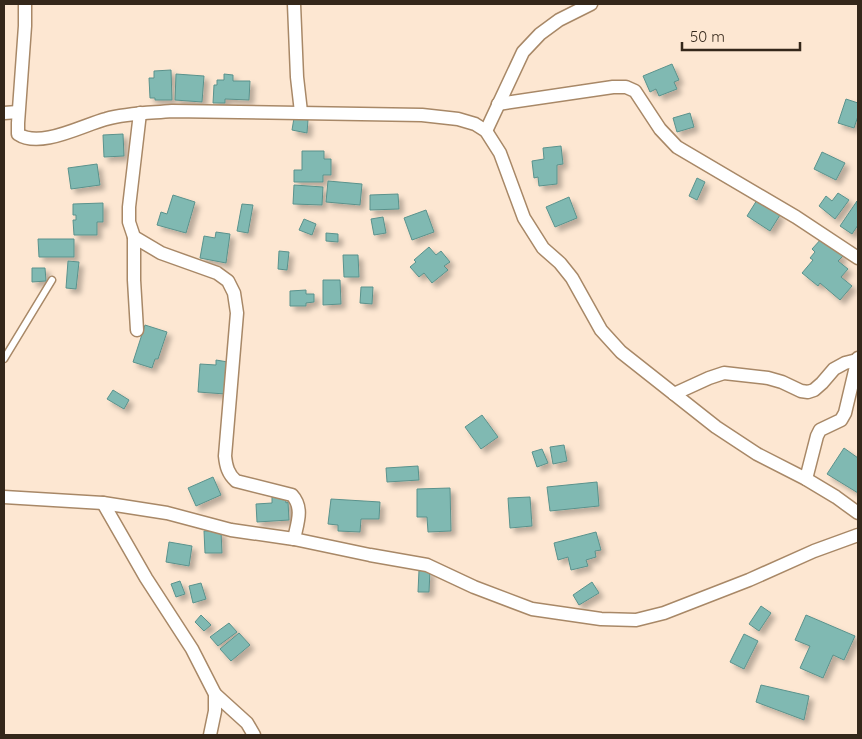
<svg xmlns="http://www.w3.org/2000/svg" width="862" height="739" font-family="Quicksand,sans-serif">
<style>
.building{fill:#80b9b2;stroke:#5a928c;filter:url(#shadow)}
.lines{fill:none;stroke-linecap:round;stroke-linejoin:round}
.lane-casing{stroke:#a88867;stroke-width:9}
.street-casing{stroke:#a88867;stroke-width:15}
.lane{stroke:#fff;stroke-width:6}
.street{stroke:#fff;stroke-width:12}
</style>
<defs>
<filter id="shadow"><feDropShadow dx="4.5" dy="4.5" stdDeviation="2.5" flood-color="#0004"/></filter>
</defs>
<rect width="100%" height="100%" fill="#fde7d2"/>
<g class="building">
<path d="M 672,64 L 679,80 L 674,82 L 677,89 L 659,96 L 656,89 L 650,92 L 643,76 Z"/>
<path d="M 171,70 L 172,100 L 155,100 L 155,98 L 150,98 L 149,78 L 154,78 L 154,71 Z"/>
<path d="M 176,74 L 204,76 L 202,102 L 175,100 Z"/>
<path d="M 224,74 L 233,75 L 233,81 L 250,81 L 249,100 L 225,99 L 225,103 L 213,103 L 214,85 L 217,85 L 217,80 L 224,80 Z"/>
<path d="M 846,99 L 858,103 L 858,116 L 854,128 L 838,123 Z"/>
<path d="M 690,113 L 694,127 L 677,132 L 673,118 Z"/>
<path d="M 294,118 L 308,120 L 307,133 L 292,130 Z"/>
<path d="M 123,134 L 124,156 L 104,157 L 103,135 Z"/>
<path d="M 561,146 L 563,164 L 557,165 L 557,184 L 539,186 L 538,177 L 534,178 L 532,161 L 544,159 L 543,148 Z"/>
<path d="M 302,151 L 324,151 L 324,159 L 331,159 L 331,175 L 323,175 L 323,182 L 294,182 L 294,170 L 302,170 Z"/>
<path d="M 822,152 L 845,163 L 836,180 L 814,169 Z"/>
<path d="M 97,164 L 100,185 L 71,189 L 68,168 Z"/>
<path d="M 697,178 L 705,182 L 697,200 L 689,196 Z"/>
<path d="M 328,181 L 362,184 L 360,205 L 326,202 Z"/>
<path d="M 294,185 L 323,187 L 322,205 L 293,204 Z"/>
<path d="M 838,193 L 849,200 L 835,219 L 819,206 L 826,196 L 832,201 Z"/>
<path d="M 398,194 L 399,209 L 370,210 L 370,195 Z"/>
<path d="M 173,195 L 195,202 L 186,233 L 157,225 L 161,212 L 167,214 Z"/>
<path d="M 569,197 L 577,218 L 555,227 L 546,207 Z"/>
<path d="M 757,200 L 780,215 L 770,231 L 747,216 Z"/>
<path d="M 857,201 L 858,225 L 852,234 L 840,226 Z"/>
<path d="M 103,203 L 103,222 L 97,222 L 97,235 L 74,235 L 73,220 L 76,220 L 76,215 L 73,215 L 73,204 Z"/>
<path d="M 242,204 L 253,205 L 248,233 L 237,231 Z"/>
<path d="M 426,210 L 434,232 L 412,240 L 404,218 Z"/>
<path d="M 383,217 L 386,233 L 374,235 L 371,219 Z"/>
<path d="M 304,219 L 316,224 L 312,235 L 299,230 Z"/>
<path d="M 216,232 L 230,234 L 226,263 L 200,258 L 204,236 L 215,238 Z"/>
<path d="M 326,233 L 338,234 L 338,242 L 326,241 Z"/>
<path d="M 822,238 L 843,256 L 838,261 L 848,269 L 841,277 L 852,286 L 840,300 L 820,283 L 818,286 L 802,273 L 813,260 L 810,258 L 815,252 L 812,249 Z"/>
<path d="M 38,239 L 74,239 L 74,257 L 39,257 Z"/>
<path d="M 429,247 L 436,255 L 441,251 L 450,262 L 444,266 L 448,270 L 432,283 L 424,273 L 419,277 L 410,267 L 416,262 L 414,260 Z"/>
<path d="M 279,251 L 289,252 L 287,270 L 278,269 Z"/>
<path d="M 343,255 L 358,255 L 359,277 L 344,277 Z"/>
<path d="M 68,261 L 79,262 L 76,289 L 66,288 Z"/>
<path d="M 32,268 L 45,268 L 46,281 L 32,282 Z"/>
<path d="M 323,280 L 340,280 L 341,304 L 323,305 Z"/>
<path d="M 361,287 L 373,287 L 372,304 L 360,303 Z"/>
<path d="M 306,290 L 306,294 L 314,294 L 314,302 L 306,303 L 306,306 L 290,306 L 290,291 Z"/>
<path d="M 145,325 L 167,332 L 158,359 L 155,359 L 152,368 L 133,362 Z"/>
<path d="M 216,360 L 228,362 L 225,394 L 198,392 L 200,364 L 216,365 Z"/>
<path d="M 113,390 L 129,400 L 124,409 L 107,399 Z"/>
<path d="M 482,415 L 498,437 L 481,449 L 465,427 Z"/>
<path d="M 564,445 L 567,461 L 553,464 L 550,447 Z"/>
<path d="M 844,448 L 858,458 L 858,493 L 827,474 Z"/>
<path d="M 542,449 L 548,463 L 537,467 L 532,452 Z"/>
<path d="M 418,466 L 419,480 L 387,482 L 386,468 Z"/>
<path d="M 213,477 L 221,495 L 196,506 L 188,488 Z"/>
<path d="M 597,482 L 599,506 L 550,511 L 547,487 Z"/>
<path d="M 450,488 L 451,531 L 428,532 L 427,517 L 417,517 L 417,489 Z"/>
<path d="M 285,496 L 286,503 L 288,502 L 289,520 L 257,522 L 256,504 L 272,503 L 272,497 Z"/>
<path d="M 530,497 L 532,526 L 510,528 L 508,498 Z"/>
<path d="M 331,499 L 380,502 L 379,519 L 361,519 L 360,532 L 338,531 L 338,525 L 328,524 Z"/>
<path d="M 204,531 L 221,531 L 222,553 L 205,553 Z"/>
<path d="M 596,532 L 601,550 L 595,551 L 596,557 L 586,560 L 588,566 L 571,570 L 568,557 L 558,560 L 554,543 Z"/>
<path d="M 169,542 L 192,546 L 189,566 L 166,562 Z"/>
<path d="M 419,570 L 430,570 L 429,592 L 418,592 Z"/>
<path d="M 180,581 L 185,594 L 176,597 L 171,584 Z"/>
<path d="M 592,582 L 599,593 L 579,605 L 573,595 Z"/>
<path d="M 201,583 L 206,599 L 193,603 L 189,586 Z"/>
<path d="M 761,606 L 771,613 L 759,631 L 749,624 Z"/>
<path d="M 201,615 L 211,625 L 204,631 L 195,622 Z"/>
<path d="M 806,615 L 855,636 L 844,660 L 833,655 L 823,678 L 800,668 L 810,646 L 795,640 Z"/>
<path d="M 229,623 L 237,632 L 218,646 L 210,637 Z"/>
<path d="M 239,633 L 250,645 L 231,661 L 220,649 Z"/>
<path d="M 744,634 L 758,641 L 744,669 L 730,662 Z"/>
<path d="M 761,685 L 809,696 L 804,720 L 756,702 Z"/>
</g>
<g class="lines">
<g class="lane-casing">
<path id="lane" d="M 4,359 L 52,280"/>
</g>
<g class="street-casing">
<g id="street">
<path d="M 25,4 L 25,26 L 18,123 L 18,134 C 40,149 83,125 106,119 C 127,113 150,113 172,111 L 422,115 L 458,119 L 475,124 L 486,131 L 500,153 L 524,218 L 543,248 L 560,263 L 572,278 L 601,330 L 621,352 L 716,427 L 757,454 L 806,479 L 836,497 L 858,513"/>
<path d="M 294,4 L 297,77 L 301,112"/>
<path d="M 498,104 L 613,87 L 626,87 L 635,91 L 660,129 L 677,147 L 796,217 L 858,258"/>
<path d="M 4,113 L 18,112"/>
<path d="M 140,113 L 129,207 L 129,222 L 134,237 L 161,253 L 217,273 L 228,281 L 234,293 L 237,313 L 225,456 C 226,466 228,474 236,481 L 292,495 C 304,508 297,524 294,539"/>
<path d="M 486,131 L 523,52 L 540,34 L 559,20 L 591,4"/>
<path d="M 134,237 L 134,280 L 137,330"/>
<path d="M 674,394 L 709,378 L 724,373 L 768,378 L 782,382 L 801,391 L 808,392 L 814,390 L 822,383 L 834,369 L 845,363 L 857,360"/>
<path d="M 806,479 L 817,436 L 820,430 L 841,420 L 845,413 L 858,358"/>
<path d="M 4,497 L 103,503 L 167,513 L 231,530 L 294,539 L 370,555 L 427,565 L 474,587 L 532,609 L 601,619 L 636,620 L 664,613 L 749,580 L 814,551 L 858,535"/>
<path d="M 103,503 L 146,578 L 192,649 L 215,694 L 215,711 L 210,735"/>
<path d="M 215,694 L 247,723 L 254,735"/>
</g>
</g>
<use href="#lane" class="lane"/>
<use href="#street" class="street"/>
</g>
<rect width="862" height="739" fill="none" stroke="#34271a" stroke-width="10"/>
<path d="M682 42v8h118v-8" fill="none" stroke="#34271a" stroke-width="2.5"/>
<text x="690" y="42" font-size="15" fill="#34271a" stroke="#fde7d2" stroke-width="4" paint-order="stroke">50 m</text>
</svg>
